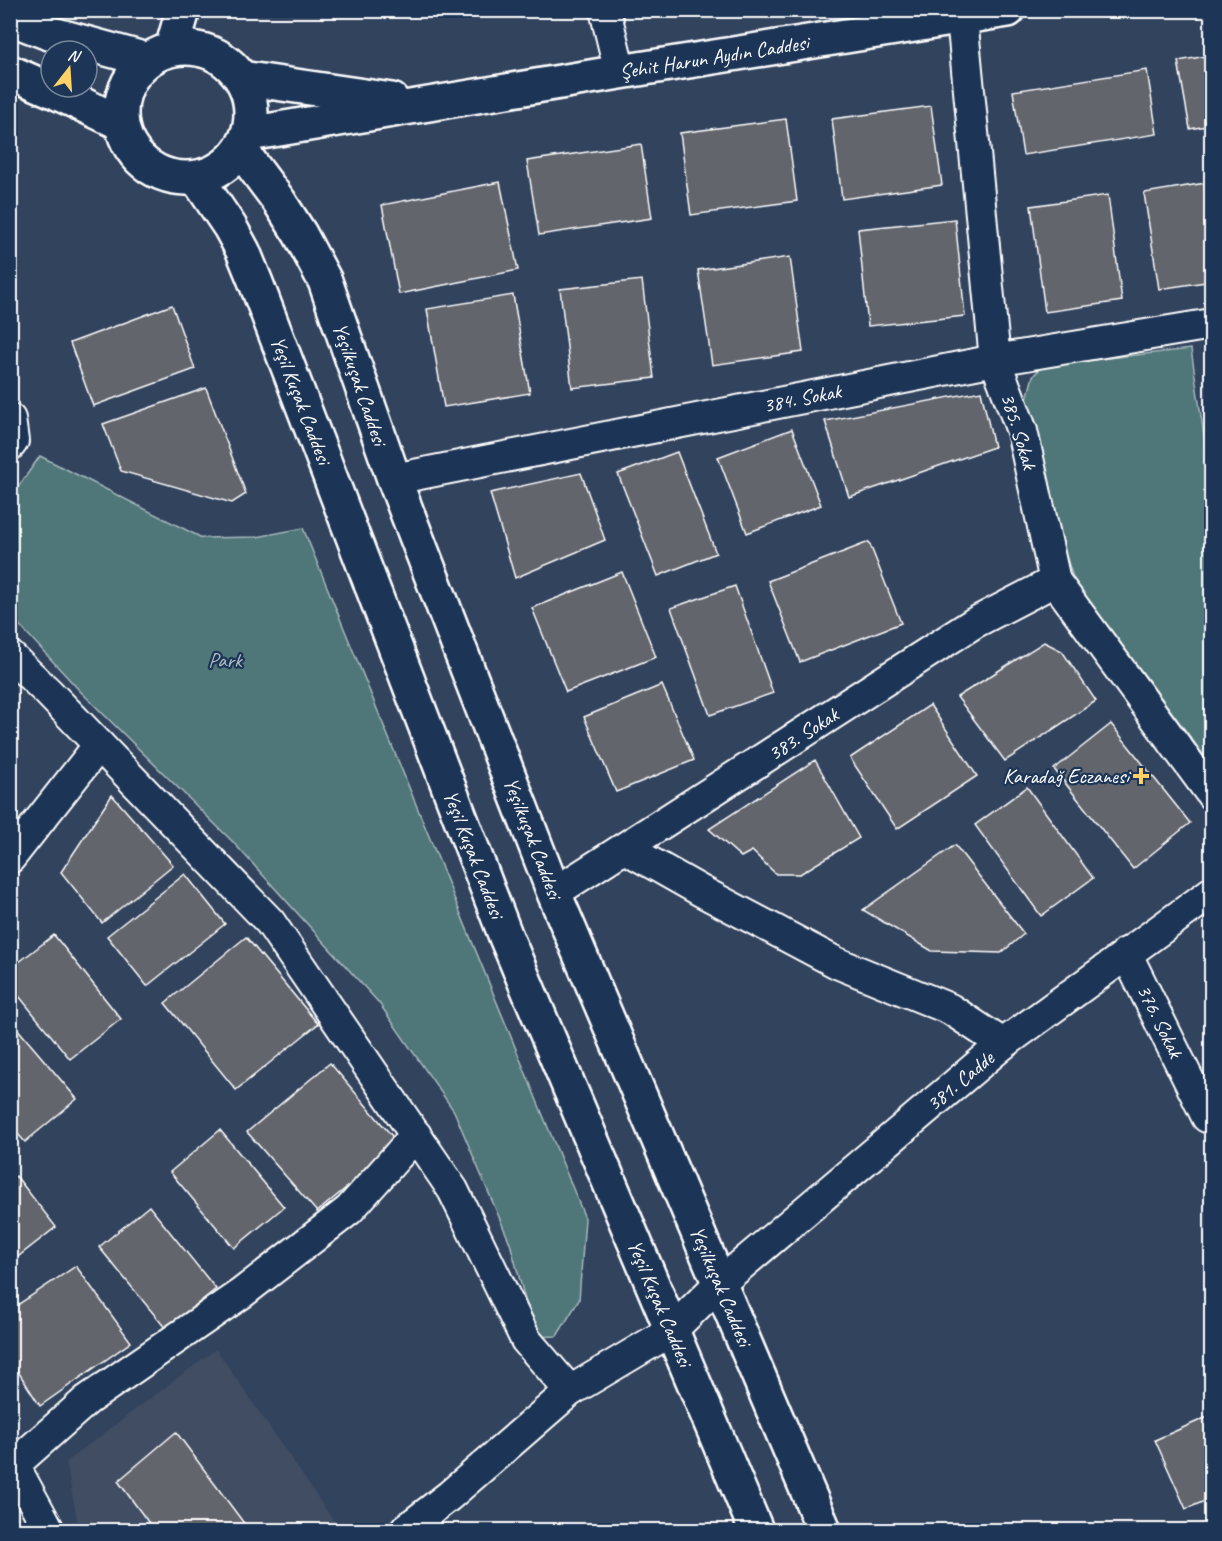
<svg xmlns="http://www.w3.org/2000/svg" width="1222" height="1541" font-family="Caveat,sans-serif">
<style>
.built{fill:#414d62}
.green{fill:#507679;stroke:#a8babc;stroke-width:1.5}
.building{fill:#63656d;stroke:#fff;stroke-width:1.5}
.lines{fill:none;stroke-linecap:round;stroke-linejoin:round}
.minor-casing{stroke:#fff;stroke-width:34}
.major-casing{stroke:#fff;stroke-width:38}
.minor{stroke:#1d3557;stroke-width:30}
.major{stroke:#1d3557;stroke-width:33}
.poi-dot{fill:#ffd166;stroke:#1d3557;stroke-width:2}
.labels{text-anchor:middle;stroke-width:4.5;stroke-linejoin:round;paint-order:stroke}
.street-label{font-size:21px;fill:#fff;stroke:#1d3557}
.park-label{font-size:21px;fill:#b0c1c3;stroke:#1d3557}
.poi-label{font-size:21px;fill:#fff;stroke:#1d3557;text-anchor:end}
</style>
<rect width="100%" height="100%" fill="#32435e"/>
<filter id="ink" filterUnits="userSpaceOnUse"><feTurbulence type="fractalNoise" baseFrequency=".0167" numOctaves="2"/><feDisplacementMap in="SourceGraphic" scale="12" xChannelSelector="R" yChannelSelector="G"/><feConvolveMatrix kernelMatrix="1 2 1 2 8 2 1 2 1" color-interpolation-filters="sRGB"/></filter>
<g filter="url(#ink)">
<path class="built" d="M 216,1349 L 340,1530 L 79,1530 L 66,1462 Z"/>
<g class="green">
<path d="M 1191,349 L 1211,482 L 1211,765 L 1074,580 L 1056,526 L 1027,399 L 1033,376 L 1044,365 Z"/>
<path d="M 40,456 L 202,538 L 257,537 L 303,528 L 585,1218 L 579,1300 L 557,1336 L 535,1337 L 510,1243 L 454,1111 L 379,1003 L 232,841 L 80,691 L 11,616 L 11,497 Z"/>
</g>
<g class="building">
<path d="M 1212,55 L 1212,125 L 1190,129 L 1178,61 Z"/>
<path d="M 1147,70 L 1157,134 L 1023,155 L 1013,91 Z"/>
<path d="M 931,106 L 942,185 L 842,199 L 832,119 Z"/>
<path d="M 786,119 L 797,201 L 691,215 L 680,133 Z"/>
<path d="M 641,144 L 652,218 L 539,235 L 527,161 Z"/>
<path d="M 500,182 L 518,270 L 399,294 L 382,205 Z"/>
<path d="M 1212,182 L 1212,281 L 1159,289 L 1144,193 Z"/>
<path d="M 1108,195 L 1122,301 L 1045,312 L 1031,206 Z"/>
<path d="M 955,219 L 965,316 L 868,326 L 858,229 Z"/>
<path d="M 790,257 L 803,352 L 712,365 L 698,270 Z"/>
<path d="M 642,280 L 654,378 L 572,388 L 560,289 Z"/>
<path d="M 513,295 L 530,393 L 444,407 L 427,309 Z"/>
<path d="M 172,305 L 195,369 L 93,406 L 70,343 Z"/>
<path d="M 206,388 L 246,494 L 232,503 L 121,471 L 103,424 Z"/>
<path d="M 981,391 L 994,447 L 849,497 L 825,421 Z"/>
<path d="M 792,429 L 821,505 L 747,533 L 718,457 Z"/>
<path d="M 677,452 L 716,553 L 658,576 L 618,474 Z"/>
<path d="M 581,473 L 605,540 L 515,578 L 490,493 Z"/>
<path d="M 869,542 L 901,623 L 800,662 L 768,581 Z"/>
<path d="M 622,572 L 656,657 L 566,692 L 532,608 Z"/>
<path d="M 735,586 L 773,693 L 710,715 L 671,608 Z"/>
<path d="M 1044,642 L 1062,651 L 1096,701 L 1005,761 L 957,697 Z"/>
<path d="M 662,685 L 694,760 L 616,792 L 584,717 Z"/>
<path d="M 930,705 L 977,776 L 897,829 L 850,758 Z"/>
<path d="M 1111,724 L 1190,823 L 1133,869 L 1054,769 Z"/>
<path d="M 815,760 L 859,838 L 800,874 L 776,874 L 752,851 L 741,857 L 709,829 Z"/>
<path d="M 1027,787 L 1093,878 L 1041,916 L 975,825 Z"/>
<path d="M 112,795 L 173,865 L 102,923 L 61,872 Z"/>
<path d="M 955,845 L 1024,934 L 1001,953 L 932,951 L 863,910 Z"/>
<path d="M 185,874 L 225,924 L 147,986 L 107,936 Z"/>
<path d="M 54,935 L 121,1019 L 70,1059 L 10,985 L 10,969 Z"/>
<path d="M 246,937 L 318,1024 L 236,1090 L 165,1003 Z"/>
<path d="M 10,1020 L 77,1099 L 25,1142 L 10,1125 Z"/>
<path d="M 330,1063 L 392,1136 L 388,1153 L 317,1212 L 247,1132 Z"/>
<path d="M 220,1130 L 284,1207 L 234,1248 L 170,1172 Z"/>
<path d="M 16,1176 L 56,1227 L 10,1263 L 10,1181 Z"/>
<path d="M 149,1206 L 216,1289 L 166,1329 L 99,1247 Z"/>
<path d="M 76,1266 L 131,1342 L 40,1406 L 10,1359 L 10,1310 Z"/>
<path d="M 1212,1415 L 1212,1498 L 1186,1509 L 1155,1440 Z"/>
<path d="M 176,1432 L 249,1530 L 154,1530 L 118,1481 Z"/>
</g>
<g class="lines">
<g class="minor-casing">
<g id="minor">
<path d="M 605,10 L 620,72"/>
<path d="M 962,18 L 995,360 L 1022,431 L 1055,581 L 1212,795"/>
<path d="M 10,419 L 13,441 L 10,445"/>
<path d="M 394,479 L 995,360 L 1212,324"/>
<path d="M 10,656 L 48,692 L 270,922 L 453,1190 L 526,1340 L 570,1391"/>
<path d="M 625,848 L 701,891 L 837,963 L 950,1009 L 1003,1044"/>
<path d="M 10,858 L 99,745"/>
<path d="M 554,893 L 974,623 L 1055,581"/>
<path d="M 1126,953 L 1207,1117 L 1212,1119"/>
<path d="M 10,1458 L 49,1530"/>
<path d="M 15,1464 L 87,1400 L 242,1293 L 349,1210 L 416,1135"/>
<path d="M 405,1530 L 449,1496 L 570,1391 L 671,1331 L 720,1283 L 1003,1044 L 1212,892"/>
</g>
</g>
<g class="major-casing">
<g id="major">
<path d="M 10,18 L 49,33 L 147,60"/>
<circle cx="186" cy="113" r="65"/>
<path d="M 172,49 L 183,10"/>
<path d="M 10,72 L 58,93 L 121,123"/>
<path d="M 241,78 L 392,100"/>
<path d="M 249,134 L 620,72 L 1008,10"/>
<path d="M 241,150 L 279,201 L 300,234 L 325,281 L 394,479 L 554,893 L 824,1530"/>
<path d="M 197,178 L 230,227 L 243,251 L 256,283 L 506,937 L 756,1530"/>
</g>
</g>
<use href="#minor" class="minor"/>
<use href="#major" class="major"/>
</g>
</g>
<path class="poi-dot" d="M1138 767h6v6h6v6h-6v6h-6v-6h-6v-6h6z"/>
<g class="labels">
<g class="street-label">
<text transform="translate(714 57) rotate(-9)" y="7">Şehit Harun Aydın Caddesi</text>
<text transform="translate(360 384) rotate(71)" y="7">Yeşilkuşak Caddesi</text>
<text transform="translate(802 398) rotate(-11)" y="7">384. Sokak</text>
<text transform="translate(301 400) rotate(69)" y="7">Yeşil Kuşak Caddesi</text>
<text transform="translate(1019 431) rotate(73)" y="7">385. Sokak</text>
<text transform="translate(803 734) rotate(-33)" y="7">383. Sokak</text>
<text transform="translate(533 838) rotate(69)" y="7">Yeşilkuşak Caddesi</text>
<text transform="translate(474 854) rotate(69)" y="7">Yeşil Kuşak Caddesi</text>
<text transform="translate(1160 1021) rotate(64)" y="7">376. Sokak</text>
<text transform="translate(960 1081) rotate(-40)" y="7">381. Cadde</text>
<text transform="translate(721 1286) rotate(67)" y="7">Yeşilkuşak Caddesi</text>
<text transform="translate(660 1303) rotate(67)" y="7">Yeşil Kuşak Caddesi</text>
</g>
<g class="park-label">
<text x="225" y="667">Park</text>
</g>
<g class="poi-label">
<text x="1129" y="783">Karadağ Eczanesi</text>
</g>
</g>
<rect width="1222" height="1541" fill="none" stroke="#1d3557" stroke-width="36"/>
<rect x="18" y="18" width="1186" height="1505" fill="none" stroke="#fff" stroke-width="2" filter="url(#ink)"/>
<g transform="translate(69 69) rotate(17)"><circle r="28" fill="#1d3557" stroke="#77869a" stroke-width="1.5"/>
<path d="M0-4.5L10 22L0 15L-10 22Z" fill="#ffd166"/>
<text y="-9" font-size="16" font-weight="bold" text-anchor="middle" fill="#ffffff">N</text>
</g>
</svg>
